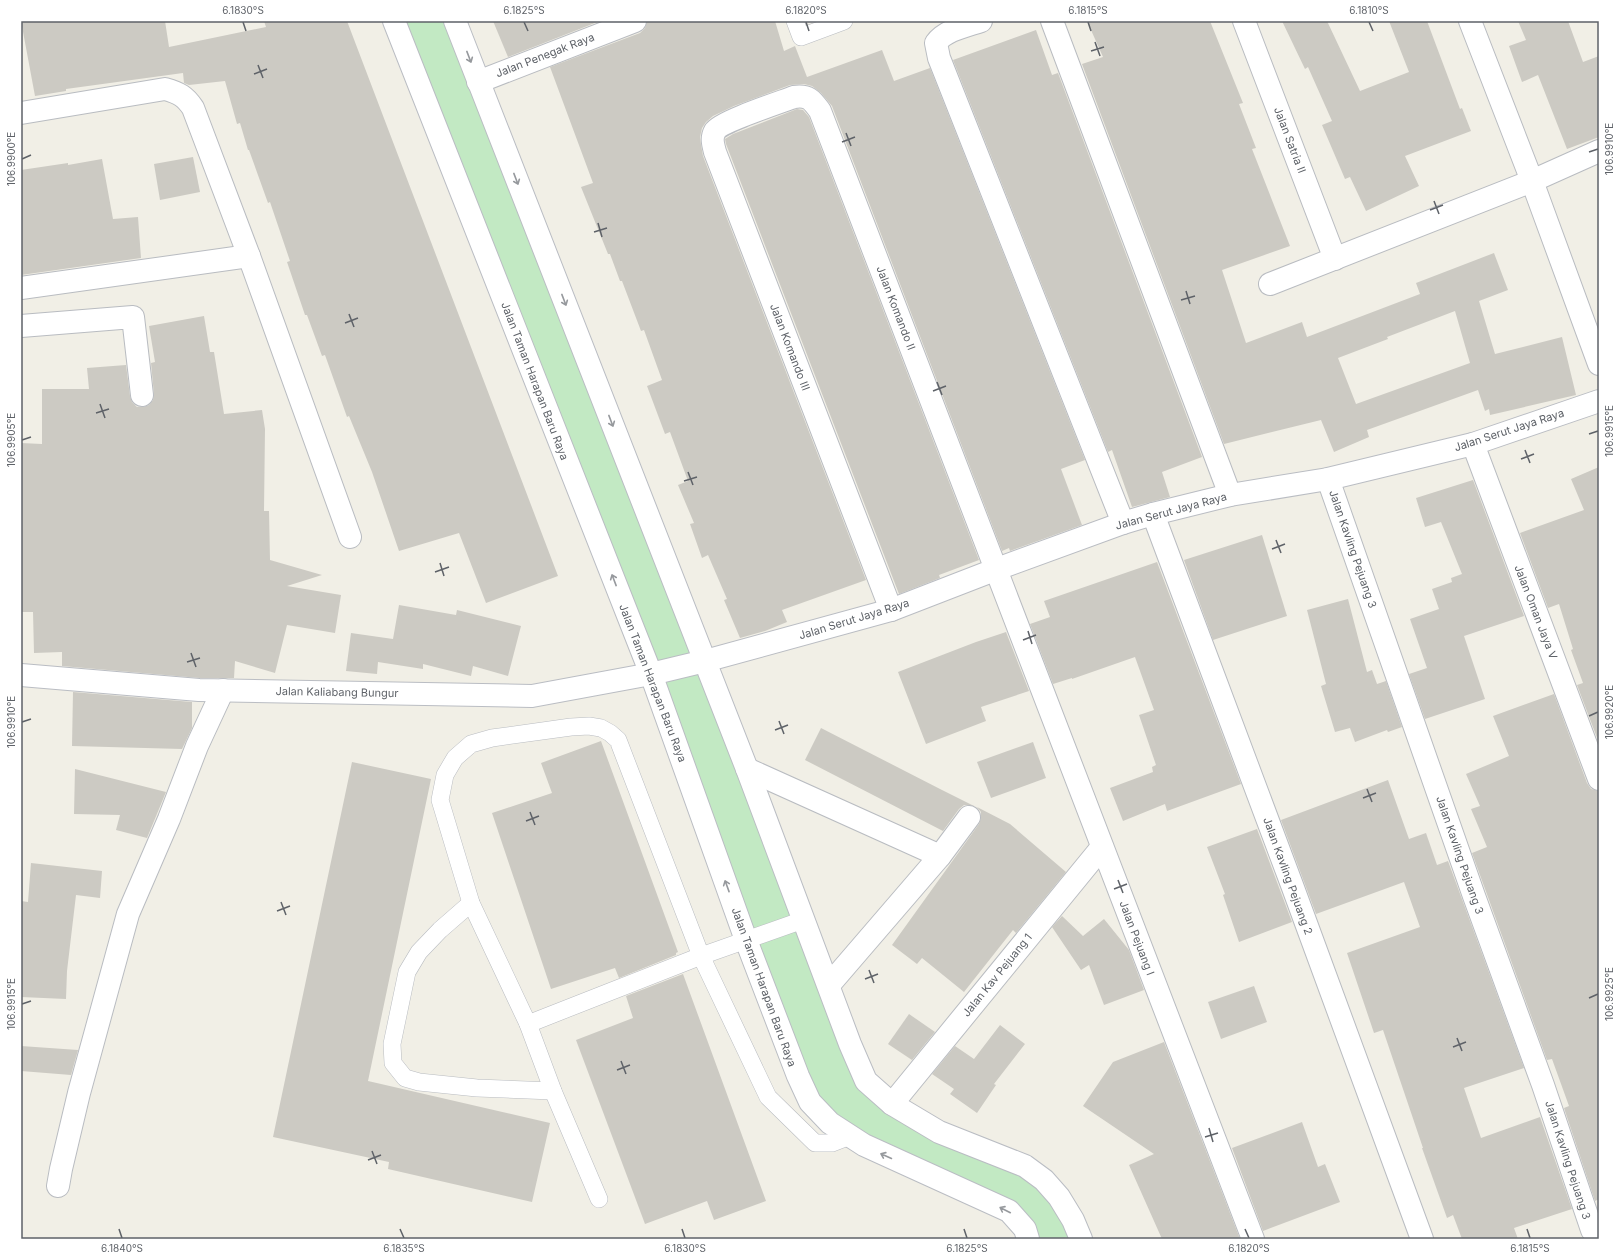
<svg xmlns="http://www.w3.org/2000/svg" width="1620" height="1260" font-family="Inter,sans-serif">
<style>
.green{fill:#c2e9c3}
.building{fill:#cccac3;fill-rule:evenodd}
.lines{fill:none;stroke-linecap:round;stroke-linejoin:round}
.lane-casing{stroke:#b9bcc1;stroke-width:18}
.street-casing{stroke:#b9bcc1;stroke-width:24}
.secondary-casing{stroke:#babdc3;stroke-width:24}
.lane{stroke:#fff;stroke-width:17}
.street{stroke:#fff;stroke-width:22}
.secondary{stroke:#fff;stroke-width:22}
.oneway{stroke:#96999d}
.ticks{fill:none;stroke:#5e6268;stroke-width:1.5}
.labels{text-anchor:middle;stroke-width:3;stroke-linejoin:round;paint-order:stroke}
.street-label{font-size:11px;fill:#5e6268;stroke:#fff}
.neatline{fill:none;stroke:#5e6268;stroke-width:1.5}
.ticks-label{font-size:10px;text-anchor:middle;fill:#5e6268}
</style>
<rect width="100%" height="100%" fill="#f1efe6"/>
<path class="green" d="M 394,21 L 460,21 L 866,1081 L 1025,1166 L 1080,1239 L 1028,1239 L 1025,1229 L 850,1136 L 810,1102 Z"/>
<g class="building">
<path d="M 21,21 L 165,21 L 169,47 L 266,27 L 264,21 L 347,21 L 558,576 L 486,603 L 459,533 L 399,551 L 372,472 L 349,416 L 347,417 L 325,355 L 322,356 L 307,315 L 305,315 L 287,262 L 290,261 L 270,202 L 268,203 L 249,150 L 248,150 L 240,123 L 237,124 L 225,81 L 189,85 L 184,83 L 183,73 L 66,89 L 66,91 L 35,96 Z"/>
<path d="M 493,21 L 600,21 L 508,57 Z"/>
<path d="M 647,21 L 775,21 L 784,51 L 795,46 L 807,77 L 882,50 L 894,81 L 930,68 L 1085,460 L 1061,469 L 1082,525 L 1010,551 L 1009,548 L 1002,551 L 832,106 L 821,93 L 812,86 L 804,84 L 790,85 L 734,106 L 713,116 L 706,122 L 702,128 L 700,137 L 701,145 L 703,156 L 866,580 L 782,610 L 787,622 L 765,631 L 740,638 L 724,600 L 727,599 L 708,555 L 702,558 L 690,524 L 694,523 L 678,485 L 688,481 L 670,432 L 665,434 L 647,386 L 662,380 L 644,330 L 641,331 L 622,281 L 620,281 L 610,254 L 608,254 L 581,187 L 593,183 L 550,67 L 640,33 L 645,28 Z"/>
<path d="M 1087,21 L 1210,21 L 1243,103 L 1239,104 L 1256,148 L 1252,149 L 1290,246 L 1222,270 L 1246,343 L 1302,322 L 1307,337 L 1420,294 L 1416,283 L 1494,253 L 1508,290 L 1479,301 L 1495,354 L 1562,337 L 1576,395 L 1490,415 L 1489,409 L 1485,411 L 1478,390 L 1367,430 L 1369,437 L 1334,452 L 1321,420 L 1224,444 L 1082,64 L 1103,57 ZM 1455,311 L 1470,363 L 1356,404 L 1338,358 L 1388,339 L 1387,337 Z"/>
<path d="M 1282,21 L 1327,21 L 1360,91 L 1409,72 L 1389,21 L 1427,21 L 1460,109 L 1462,108 L 1471,131 L 1405,156 L 1419,186 L 1366,211 L 1350,177 L 1345,179 L 1322,125 L 1332,121 L 1308,67 L 1305,69 Z"/>
<path d="M 1518,21 L 1568,21 L 1583,62 L 1599,56 L 1599,137 L 1567,149 L 1538,75 L 1522,82 L 1509,46 L 1526,40 Z"/>
<path d="M 1036,30 L 1052,75 L 1058,73 L 1202,457 L 1162,472 L 1170,497 L 1132,507 L 1112,450 L 1108,452 L 953,60 Z"/>
<path d="M 797,109 L 803,110 L 809,117 L 979,560 L 939,575 L 940,578 L 899,594 L 726,144 L 725,139 L 733,134 Z"/>
<path d="M 193,157 L 200,192 L 160,200 L 154,164 Z"/>
<path d="M 102,159 L 113,219 L 138,217 L 141,258 L 21,275 L 21,170 L 68,163 L 68,165 Z"/>
<path d="M 204,316 L 210,352 L 214,352 L 224,414 L 262,410 L 265,429 L 264,511 L 269,511 L 270,560 L 322,575 L 287,586 L 341,595 L 335,633 L 287,625 L 275,673 L 235,661 L 234,678 L 200,678 L 62,666 L 62,652 L 34,653 L 33,612 L 21,612 L 21,443 L 42,444 L 42,389 L 89,389 L 87,368 L 126,365 L 130,396 L 132,402 L 137,407 L 143,407 L 149,405 L 153,400 L 154,394 L 151,363 L 155,362 L 149,326 Z"/>
<path d="M 1599,467 L 1599,743 L 1577,685 L 1583,683 L 1571,650 L 1573,649 L 1559,604 L 1548,608 L 1520,533 L 1584,510 L 1571,479 Z"/>
<path d="M 1473,480 L 1524,616 L 1464,636 L 1485,699 L 1425,719 L 1409,674 L 1427,668 L 1410,619 L 1439,609 L 1432,589 L 1452,582 L 1451,578 L 1462,574 L 1441,522 L 1425,527 L 1416,498 Z"/>
<path d="M 1262,535 L 1287,616 L 1213,640 L 1184,560 Z"/>
<path d="M 1157,562 L 1241,784 L 1167,811 L 1165,804 L 1123,821 L 1110,788 L 1153,772 L 1152,767 L 1156,765 L 1139,715 L 1154,710 L 1135,657 L 1072,679 L 1072,678 L 1053,684 L 1030,624 L 1050,617 L 1044,601 Z"/>
<path d="M 1348,599 L 1367,672 L 1372,670 L 1377,684 L 1386,681 L 1402,727 L 1388,732 L 1387,730 L 1355,742 L 1350,728 L 1335,732 L 1321,686 L 1326,684 L 1307,610 Z"/>
<path d="M 399,605 L 456,615 L 457,610 L 521,626 L 508,676 L 473,666 L 471,676 L 423,664 L 423,669 L 378,662 L 377,674 L 346,671 L 351,633 L 393,639 Z"/>
<path d="M 1006,632 L 1029,691 L 981,707 L 986,721 L 926,744 L 898,672 L 976,642 Z"/>
<path d="M 73,692 L 192,702 L 192,728 L 182,749 L 72,746 Z"/>
<path d="M 1554,694 L 1587,783 L 1591,789 L 1599,791 L 1599,1199 L 1595,1201 L 1564,1108 L 1569,1106 L 1552,1059 L 1547,1060 L 1472,853 L 1487,847 L 1471,809 L 1480,806 L 1466,774 L 1509,756 L 1493,716 Z"/>
<path d="M 821,728 L 942,790 L 974,806 L 964,805 L 959,809 L 943,831 L 805,760 Z"/>
<path d="M 601,741 L 678,952 L 676,953 L 676,955 L 619,978 L 615,968 L 551,989 L 492,813 L 552,793 L 541,763 Z"/>
<path d="M 1033,742 L 1046,778 L 991,798 L 977,762 Z"/>
<path d="M 352,762 L 431,779 L 368,1081 L 550,1123 L 532,1202 L 388,1169 L 389,1162 L 273,1137 Z"/>
<path d="M 75,769 L 166,792 L 147,838 L 116,830 L 120,815 L 74,814 Z"/>
<path d="M 1388,780 L 1409,839 L 1426,833 L 1437,865 L 1448,861 L 1524,1068 L 1464,1088 L 1481,1138 L 1540,1117 L 1572,1209 L 1514,1228 L 1518,1239 L 1462,1239 L 1453,1215 L 1447,1218 L 1422,1148 L 1423,1148 L 1383,1030 L 1374,1033 L 1347,953 L 1420,927 L 1404,882 L 1316,914 L 1281,820 Z"/>
<path d="M 977,807 L 1010,824 L 1066,872 L 1016,933 L 1013,930 L 964,992 L 922,958 L 917,964 L 892,945 L 979,824 L 981,818 L 981,812 Z"/>
<path d="M 1257,829 L 1292,922 L 1239,942 L 1223,895 L 1225,894 L 1207,847 Z"/>
<path d="M 31,863 L 102,871 L 100,898 L 76,895 L 67,971 L 66,999 L 21,997 L 21,901 L 28,902 Z"/>
<path d="M 1062,916 L 1083,936 L 1104,919 L 1129,950 L 1144,990 L 1104,1005 L 1089,965 L 1081,970 L 1052,927 Z"/>
<path d="M 683,974 L 766,1201 L 714,1220 L 707,1201 L 645,1224 L 576,1040 L 633,1018 L 626,996 Z"/>
<path d="M 1254,986 L 1267,1022 L 1221,1039 L 1208,1002 Z"/>
<path d="M 909,1014 L 935,1032 L 912,1060 L 888,1044 Z"/>
<path d="M 1000,1025 L 1025,1044 L 994,1084 L 996,1085 L 977,1113 L 950,1094 L 954,1089 L 932,1074 L 955,1046 L 974,1059 Z"/>
<path d="M 1164,1042 L 1240,1239 L 1162,1239 L 1129,1165 L 1154,1154 L 1083,1106 L 1113,1062 Z"/>
<path d="M 21,1046 L 78,1050 L 71,1075 L 21,1071 Z"/>
<path d="M 1302,1122 L 1318,1167 L 1325,1164 L 1340,1202 L 1263,1231 L 1232,1148 Z"/>
</g>
<g class="lines">
<g class="lane-casing">
<g id="lane">
<path d="M 795,21 L 801,37 L 844,21"/>
<path d="M 471,903 L 440,930 L 419,952 L 407,972 L 392,1044 L 393,1063 L 405,1078 L 419,1082 L 477,1088 L 553,1091"/>
<path d="M 528,1024 L 701,956 L 803,920"/>
<path d="M 599,1199 L 553,1091 L 528,1024 L 471,903 L 440,800 L 445,775 L 455,758 L 471,744 L 492,738 L 571,727 L 589,726 L 601,728 L 610,733 L 618,740 L 701,956 L 768,1097 L 815,1143 L 832,1143 L 850,1136"/>
</g>
</g>
<g class="street-casing">
<g id="street">
<path d="M 981,21 C 966,26 945,30 936,43 L 939,58 L 1123,523"/>
<path d="M 1052,21 L 1230,495"/>
<path d="M 1244,21 L 1335,259"/>
<path d="M 1470,21 L 1532,181 L 1599,364"/>
<path d="M 478,82 L 635,21"/>
<path d="M 21,113 L 165,89 C 179,93 185,96 193,108 L 249,256 L 350,537"/>
<path d="M 1270,284 L 1532,181 L 1599,151"/>
<path d="M 21,288 L 249,256"/>
<path d="M 21,326 L 133,317 L 142,395"/>
<path d="M 1473,444 L 1599,779"/>
<path d="M 1328,479 L 1474,896 L 1543,1085 L 1592,1230"/>
<path d="M 1153,514 L 1292,885 L 1422,1239"/>
<path d="M 891,610 L 715,152 C 713,144 711,138 715,131 C 720,122 781,102 794,97 C 809,95 812,100 820,111 L 1253,1239"/>
<path d="M 747,769 L 940,856"/>
<path d="M 829,985 L 940,856 L 969,817"/>
<path d="M 892,1104 L 1102,847"/>
<path d="M 58,1186 L 61,1169 L 79,1093 L 128,914 L 169,819 L 197,746 L 223,690"/>
</g>
</g>
<g class="secondary-casing">
<g id="secondary">
<path d="M 394,21 L 651,674 L 746,940 L 798,1076 L 810,1102 L 830,1123 L 864,1145 L 1009,1211 L 1025,1229 L 1028,1239"/>
<path d="M 455,21 L 747,769 L 850,1044 L 866,1081 L 892,1104 L 939,1132 L 1025,1166 L 1044,1180 L 1059,1197 L 1073,1220 L 1081,1239"/>
<path d="M 21,675 L 199,690 L 532,696 L 651,674 L 705,661 L 891,610 L 997,569 L 1123,523 L 1153,514 L 1230,495 L 1328,479 L 1473,444 L 1599,401"/>
</g>
</g>
<use href="#lane" class="lane"/>
<use href="#street" class="street"/>
<use href="#secondary" class="secondary"/>
</g>
<defs><path id="oneway-shaft" d="M-6 0H5M1.5-3L5.5 0L1.5 3" fill="none" stroke-width="1.6" stroke-linecap="round" stroke-linejoin="round"/></defs>
<g class="oneway">
<use href="#oneway-shaft" transform="translate(469 57) rotate(69)"/>
<use href="#oneway-shaft" transform="translate(516 179) rotate(69)"/>
<use href="#oneway-shaft" transform="translate(564 300) rotate(69)"/>
<use href="#oneway-shaft" transform="translate(611 421) rotate(69)"/>
<use href="#oneway-shaft" transform="translate(614 580) rotate(-111)"/>
<use href="#oneway-shaft" transform="translate(727 886) rotate(-110)"/>
<use href="#oneway-shaft" transform="translate(886 1156) rotate(-156)"/>
<use href="#oneway-shaft" transform="translate(1005 1210) rotate(-153)"/>
</g>
<path class="ticks" d="M 243,22 L 246,31M 524,22 L 528,31M 806,22 L 809,31M 1088,22 L 1091,31M 1369,22 L 1373,31M 1095,42 L 1100,56M 1091,51 L 1104,47M 258,65 L 263,78M 254,74 L 267,69M 846,133 L 851,146M 842,142 L 855,137M 1589,152 L 1598,149M 22,159 L 31,155M 1434,201 L 1439,214M 1430,210 L 1443,205M 598,223 L 602,237M 594,232 L 607,228M 1186,291 L 1190,304M 1181,300 L 1195,296M 349,314 L 354,327M 345,323 L 358,318M 937,382 L 942,395M 933,391 L 946,386M 100,404 L 105,418M 96,413 L 109,409M 1589,434 L 1598,431M 22,440 L 31,437M 1525,450 L 1530,463M 1521,459 L 1534,454M 688,472 L 693,485M 684,481 L 697,477M 1276,540 L 1281,553M 1272,549 L 1285,544M 440,563 L 444,576M 435,572 L 449,567M 1028,631 L 1032,644M 1023,640 L 1036,635M 191,653 L 196,667M 187,662 L 200,658M 1589,716 L 1598,712M 779,721 L 784,734M 22,722 L 31,719M 775,730 L 788,725M 1367,789 L 1372,802M 1363,798 L 1376,793M 530,812 L 535,825M 526,821 L 539,816M 1118,880 L 1123,893M 1114,889 L 1127,884M 281,902 L 286,915M 277,911 L 290,906M 869,970 L 874,983M 865,979 L 878,974M 1589,998 L 1598,994M 22,1004 L 31,1001M 1457,1038 L 1462,1051M 1453,1047 L 1466,1042M 621,1061 L 626,1074M 617,1070 L 630,1065M 1209,1128 L 1213,1142M 1205,1137 L 1218,1133M 372,1151 L 377,1164M 368,1160 L 381,1155M 119,1229 L 122,1238M 400,1229 L 404,1238M 682,1229 L 685,1238M 964,1229 L 967,1238M 1245,1229 L 1249,1238M 1527,1229 L 1530,1238"/>
<g class="labels">
<g class="street-label">
<text transform="translate(545 55) rotate(-21)" y="4">Jalan Penegak Raya</text>
<text transform="translate(1290 140) rotate(69)" y="4">Jalan Satria II</text>
<text transform="translate(896 308) rotate(69)" y="4">Jalan Komando II</text>
<text transform="translate(790 347) rotate(69)" y="4">Jalan Komando III</text>
<text transform="translate(535 381) rotate(69)" y="4">Jalan Taman Harapan Baru Raya</text>
<text transform="translate(1509 430) rotate(-18)" y="4">Jalan Serut Jaya Raya</text>
<text transform="translate(1171 511) rotate(-15)" y="4">Jalan Serut Jaya Raya</text>
<text transform="translate(1353 549) rotate(71)" y="4">Jalan Kavling Pejuang 3</text>
<text transform="translate(1536 612) rotate(69)" y="4">Jalan Oman Jaya V</text>
<text transform="translate(854 619) rotate(-17)" y="4">Jalan Serut Jaya Raya</text>
<text transform="translate(653 683) rotate(69)" y="4">Jalan Taman Harapan Baru Raya</text>
<text transform="translate(337 692) rotate(1)" y="4">Jalan Kaliabang Bungur</text>
<text transform="translate(1460 855) rotate(71)" y="4">Jalan Kavling Pejuang 3</text>
<text transform="translate(1288 876) rotate(70)" y="4">Jalan Kavling Pejuang 2</text>
<text transform="translate(1137 938) rotate(69)" y="4">Jalan Pejuang I</text>
<text transform="translate(997 975) rotate(-51)" y="4">Jalan Kav Pejuang 1</text>
<text transform="translate(764 987) rotate(70)" y="4">Jalan Taman Harapan Baru Raya</text>
<text transform="translate(1568 1160) rotate(72)" y="4">Jalan Kavling Pejuang 3</text>
</g>
</g>
<rect width="1620" height="1260" fill="none" stroke="#ffffff" stroke-width="44"/>
<rect x="22" y="22" width="1576" height="1216" class="neatline"/>
<g class="ticks-label">
<text x="243" y="14">6.1830°S</text>
<text x="524" y="14">6.1825°S</text>
<text x="806" y="14">6.1820°S</text>
<text x="1088" y="14">6.1815°S</text>
<text x="1369" y="14">6.1810°S</text>
<text transform="translate(1609 149) rotate(-90)" y="4">106.9910°E</text>
<text transform="translate(11 159) rotate(-90)" y="4">106.9900°E</text>
<text transform="translate(1609 431) rotate(-90)" y="4">106.9915°E</text>
<text transform="translate(11 440) rotate(-90)" y="4">106.9905°E</text>
<text transform="translate(1609 712) rotate(-90)" y="4">106.9920°E</text>
<text transform="translate(11 722) rotate(-90)" y="4">106.9910°E</text>
<text transform="translate(1609 994) rotate(-90)" y="4">106.9925°E</text>
<text transform="translate(11 1004) rotate(-90)" y="4">106.9915°E</text>
<text x="122" y="1252">6.1840°S</text>
<text x="404" y="1252">6.1835°S</text>
<text x="685" y="1252">6.1830°S</text>
<text x="967" y="1252">6.1825°S</text>
<text x="1249" y="1252">6.1820°S</text>
<text x="1530" y="1252">6.1815°S</text>
</g>
</svg>
